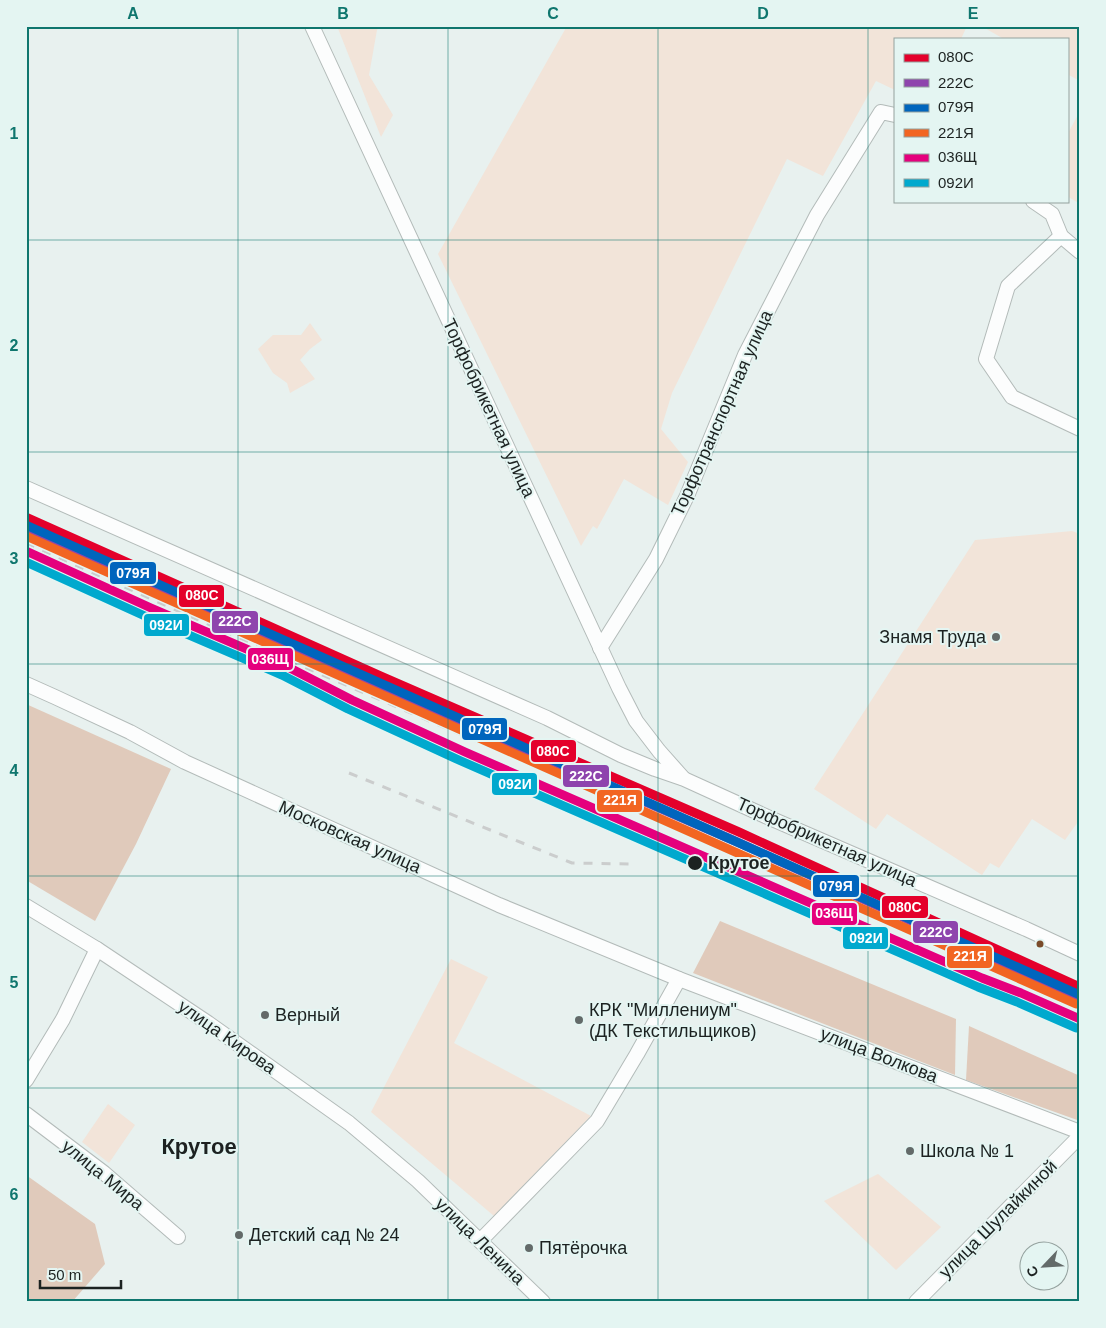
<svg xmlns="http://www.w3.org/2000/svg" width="1106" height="1328" font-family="Helvetica,sans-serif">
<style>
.green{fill:#f2e4d9}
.forest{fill:#e0cabb}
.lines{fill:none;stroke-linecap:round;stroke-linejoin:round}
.minor-casing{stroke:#b3bbb9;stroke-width:16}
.minor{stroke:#fcfdfd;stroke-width:14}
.rail{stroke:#cbcdcd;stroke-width:3;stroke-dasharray:9 9;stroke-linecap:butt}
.rail-1-casing{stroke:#e4f5f2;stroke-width:12}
.rail-2-casing{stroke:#e4f5f2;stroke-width:12}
.rail-3-casing{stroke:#e4f5f2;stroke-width:12}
.rail-4-casing{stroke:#e4f5f2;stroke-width:12}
.rail-5-casing{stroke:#e4f5f2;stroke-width:12}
.rail-6-casing{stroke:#e4f5f2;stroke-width:12}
.rail-1{stroke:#e4002b;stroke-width:9}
.rail-2{stroke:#8e44ad;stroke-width:9}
.rail-3{stroke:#0065bd;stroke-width:9}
.rail-4{stroke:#f26522;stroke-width:9}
.rail-5{stroke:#e5007d;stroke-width:9}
.rail-6{stroke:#00a9ce;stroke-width:9}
.grid{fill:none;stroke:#0f766e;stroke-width:1;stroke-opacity:0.55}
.poi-dot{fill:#636a69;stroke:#e4f5f2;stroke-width:2}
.stop-dot{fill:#1c2221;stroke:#e4f5f2;stroke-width:2}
.bus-dot{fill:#7a4b2a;stroke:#e4f5f2;stroke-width:2}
.labels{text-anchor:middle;stroke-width:4;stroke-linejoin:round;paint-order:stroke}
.street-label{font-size:18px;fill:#1c2221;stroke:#e4f5f2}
.poi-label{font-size:18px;fill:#1c2221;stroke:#e4f5f2;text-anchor:start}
.stop-label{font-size:18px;font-weight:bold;fill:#1c2221;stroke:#e4f5f2;text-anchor:start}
.district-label{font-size:22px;font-weight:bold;fill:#1c2221;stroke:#e4f5f2}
.line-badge{stroke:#e4f5f2;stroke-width:2}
.badge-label{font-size:14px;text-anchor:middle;font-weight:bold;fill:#fff}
.neatline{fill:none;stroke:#0f766e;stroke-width:2}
.grid-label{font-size:16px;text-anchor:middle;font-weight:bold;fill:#0f766e}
</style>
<rect width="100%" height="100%" fill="#e8f1ef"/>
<g class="green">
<path d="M 337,26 L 380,26 L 377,30 L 369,75 L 393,115 L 381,137 Z"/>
<path d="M 567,26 L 967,26 L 961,39 L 895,39 L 895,90 L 876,81 L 823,176 L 787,159 L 672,393 L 661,429 L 688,462 L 668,505 L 624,479 L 597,529 L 593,526 L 581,546 L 438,254 Z"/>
<path d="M 981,26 L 1080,26 L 1080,81 L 1067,74 L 1067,39 L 1004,39 Z"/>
<path d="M 1080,111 L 1080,204 L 1067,196 L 1067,135 Z"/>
<path d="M 310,323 L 322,340 L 310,349 L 300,360 L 315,379 L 290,393 L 287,383 L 273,373 L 258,349 L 273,335 L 301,335 Z"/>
<path d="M 1072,531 L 1080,534 L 1080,819 L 1065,840 L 1032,819 L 999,868 L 990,863 L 982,875 L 887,814 L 876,829 L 814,789 L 975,540 Z"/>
<path d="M 451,959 L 488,977 L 454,1043 L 591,1116 L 494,1216 L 371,1112 Z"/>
<path d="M 108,1104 L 135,1125 L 109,1163 L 82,1142 Z"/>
<path d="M 878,1174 L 941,1227 L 896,1270 L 824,1201 Z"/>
</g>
<g class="forest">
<path d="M 26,704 L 171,769 L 136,844 L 95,921 L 26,880 Z"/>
<path d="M 720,921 L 956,1019 L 955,1075 L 693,973 Z"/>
<path d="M 969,1026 L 1080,1076 L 1080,1121 L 966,1080 Z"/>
<path d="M 26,1175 L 95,1224 L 105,1264 L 72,1302 L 26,1302 Z"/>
</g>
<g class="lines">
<g class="minor-casing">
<g id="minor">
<path d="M 312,26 L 619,688 L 636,721 L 659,751 L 683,778"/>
<path d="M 1033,201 L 1052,214 L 1061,236 L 1080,252"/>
<path d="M 1061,236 L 1008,286 L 986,359 L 1012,397 L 1080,429"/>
<path d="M 26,488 L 547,718 L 621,755 L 655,769 L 684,779 L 772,819 L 1026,929 L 1080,954"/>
<path d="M 600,648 L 656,559 L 687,496 L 745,355 L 817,215 L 881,112 L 895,115"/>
<path d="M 26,684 L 55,697 L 130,732 L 185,762 L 499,905 L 679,979 L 1080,1132"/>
<path d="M 26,906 L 97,949 L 208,1023 L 349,1123 L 418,1181 L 543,1302"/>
<path d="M 26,1080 L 63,1019 L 97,949"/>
<path d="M 26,1114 L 104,1173 L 178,1237"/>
<path d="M 480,1241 L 597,1121 L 637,1054 L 679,979"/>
<path d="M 916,1302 L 1080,1136"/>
</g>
</g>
<use href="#minor" class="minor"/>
<g class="rail">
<path d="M 26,543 L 290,661 L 915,930 L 1080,1008"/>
<path d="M 349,773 L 572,863 L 632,864"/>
</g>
<g class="rail-1-casing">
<path id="rail-1" d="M 26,517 L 381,676 L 739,832 L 1080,987"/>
</g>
<g class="rail-2-casing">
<path id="rail-2" d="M 26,528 L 377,685 L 735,841 L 1076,996"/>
</g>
<g class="rail-3-casing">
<path id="rail-3" d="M 26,525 L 1080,995"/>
</g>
<g class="rail-4-casing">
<path id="rail-4" d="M 26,536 L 1076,1004"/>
</g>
<g class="rail-5-casing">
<path id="rail-5" d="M 26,551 L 151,608 L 286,666 L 352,700 L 465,752 L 982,978 L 1021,993 L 1080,1019"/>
</g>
<g class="rail-6-casing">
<path id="rail-6" d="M 26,562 L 147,617 L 282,675 L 348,709 L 461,761 L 978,987 L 1017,1002 L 1076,1028"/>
</g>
<use href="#rail-1" class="rail-1"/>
<use href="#rail-2" class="rail-2"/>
<use href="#rail-3" class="rail-3"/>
<use href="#rail-4" class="rail-4"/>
<use href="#rail-5" class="rail-5"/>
<use href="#rail-6" class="rail-6"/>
</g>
<path class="grid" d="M 238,26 L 238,1302M 448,26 L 448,1302M 658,26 L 658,1302M 868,26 L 868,1302M 26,240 L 1080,240M 26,452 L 1080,452M 26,664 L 1080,664M 26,876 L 1080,876M 26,1088 L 1080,1088"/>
<g class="poi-dot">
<circle cx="996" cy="637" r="5"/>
<circle cx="265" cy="1015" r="5"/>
<circle cx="579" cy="1020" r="5"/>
<circle cx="910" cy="1151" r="5"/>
<circle cx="239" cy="1235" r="5"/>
<circle cx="529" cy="1248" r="5"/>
</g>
<circle class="stop-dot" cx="695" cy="863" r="8"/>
<circle class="bus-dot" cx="1040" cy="944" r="4.5"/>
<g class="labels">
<g class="street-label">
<text transform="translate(489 408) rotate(65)" y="6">Торфобрикетная улица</text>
<text transform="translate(722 413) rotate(-66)" y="6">Торфотранспортная улица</text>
<text transform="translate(350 837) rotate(24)" y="6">Московская улица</text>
<text transform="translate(827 842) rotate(24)" y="6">Торфобрикетная улица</text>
<text transform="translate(227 1037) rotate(35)" y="6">улица Кирова</text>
<text transform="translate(879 1055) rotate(21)" y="6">улица Волкова</text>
<text transform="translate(103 1175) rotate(39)" y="6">улица Мира</text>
<text transform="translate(998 1219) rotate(-45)" y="6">улица Шулайкиной</text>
<text transform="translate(480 1241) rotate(44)" y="6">улица Ленина</text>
</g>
<g class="poi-label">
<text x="986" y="643" text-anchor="end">Знамя Труда</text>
<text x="589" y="1016">КРК "Миллениум"<tspan x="589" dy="21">(ДК Текстильщиков)</tspan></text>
<text x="275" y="1021">Верный</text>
<text x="920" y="1157">Школа № 1</text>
<text x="249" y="1241">Детский сад № 24</text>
<text x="539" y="1254">Пятёрочка</text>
</g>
<g class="stop-label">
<text x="708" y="869">Крутое</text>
</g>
<g class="district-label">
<text x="199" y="1154">Крутое</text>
</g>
</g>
<g class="line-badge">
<rect x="109" y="561" width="48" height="24" rx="5" fill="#0065bd"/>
<rect x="178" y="584" width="47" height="24" rx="5" fill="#e4002b"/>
<rect x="211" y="610" width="48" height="24" rx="5" fill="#8e44ad"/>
<rect x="143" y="613" width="47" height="24" rx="5" fill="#00a9ce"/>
<rect x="247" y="647" width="47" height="24" rx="5" fill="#e5007d"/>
<rect x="461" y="717" width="47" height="24" rx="5" fill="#0065bd"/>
<rect x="530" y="739" width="47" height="24" rx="5" fill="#e4002b"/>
<rect x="562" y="764" width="48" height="24" rx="5" fill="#8e44ad"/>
<rect x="491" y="772" width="47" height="24" rx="5" fill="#00a9ce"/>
<rect x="596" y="789" width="47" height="24" rx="5" fill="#f26522"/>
<rect x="812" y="874" width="48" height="24" rx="5" fill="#0065bd"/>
<rect x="881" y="895" width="48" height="24" rx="5" fill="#e4002b"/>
<rect x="811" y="902" width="47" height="24" rx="5" fill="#e5007d"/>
<rect x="912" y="920" width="47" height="24" rx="5" fill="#8e44ad"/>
<rect x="842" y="926" width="47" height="24" rx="5" fill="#00a9ce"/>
<rect x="946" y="945" width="47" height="24" rx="5" fill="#f26522"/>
</g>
<g class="badge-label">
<text x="133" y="578">079Я</text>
<text x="202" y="600">080С</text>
<text x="235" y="626">222С</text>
<text x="166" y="630">092И</text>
<text x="270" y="664">036Щ</text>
<text x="485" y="734">079Я</text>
<text x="553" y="756">080С</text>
<text x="586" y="781">222С</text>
<text x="515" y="789">092И</text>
<text x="620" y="805">221Я</text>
<text x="836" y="891">079Я</text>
<text x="905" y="912">080С</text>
<text x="834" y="918">036Щ</text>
<text x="936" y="937">222С</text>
<text x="866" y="943">092И</text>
<text x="970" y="961">221Я</text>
</g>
<rect width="1106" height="1328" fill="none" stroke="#e4f5f2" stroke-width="55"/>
<rect x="894" y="38" width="175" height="165" fill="#e4f5f2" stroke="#94a19e"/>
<rect x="904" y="54" width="25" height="8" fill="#e4002b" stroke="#94a19e"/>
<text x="938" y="62" font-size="15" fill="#1c2221">080С</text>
<rect x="904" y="79" width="25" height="8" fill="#8e44ad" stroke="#94a19e"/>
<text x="938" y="88" font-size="15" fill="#1c2221">222С</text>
<rect x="904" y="104" width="25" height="8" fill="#0065bd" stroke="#94a19e"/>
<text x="938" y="112" font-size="15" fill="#1c2221">079Я</text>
<rect x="904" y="129" width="25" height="8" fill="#f26522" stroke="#94a19e"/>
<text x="938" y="138" font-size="15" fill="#1c2221">221Я</text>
<rect x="904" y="154" width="25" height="8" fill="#e5007d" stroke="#94a19e"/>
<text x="938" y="162" font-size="15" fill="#1c2221">036Щ</text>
<rect x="904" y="179" width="25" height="8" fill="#00a9ce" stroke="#94a19e"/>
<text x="938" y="188" font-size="15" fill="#1c2221">092И</text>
<g transform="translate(1044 1266) rotate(245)"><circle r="24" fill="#e4f5f2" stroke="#94a19e"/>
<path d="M0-4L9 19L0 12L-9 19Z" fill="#636a69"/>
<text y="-8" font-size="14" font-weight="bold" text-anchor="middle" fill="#1c2221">С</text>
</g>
<path d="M40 1280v8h81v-8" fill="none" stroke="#1c2221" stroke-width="2.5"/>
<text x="48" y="1280" font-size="15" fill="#1c2221" stroke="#e4f5f2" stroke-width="4" paint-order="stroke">50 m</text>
<rect x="28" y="28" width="1050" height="1272" class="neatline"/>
<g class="grid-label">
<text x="133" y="19">A</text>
<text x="343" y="19">B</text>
<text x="553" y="19">C</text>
<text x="763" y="19">D</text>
<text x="973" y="19">E</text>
<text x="14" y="139">1</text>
<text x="14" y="351">2</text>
<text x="14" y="564">3</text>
<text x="14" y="776">4</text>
<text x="14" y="988">5</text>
<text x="14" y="1200">6</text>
</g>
</svg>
